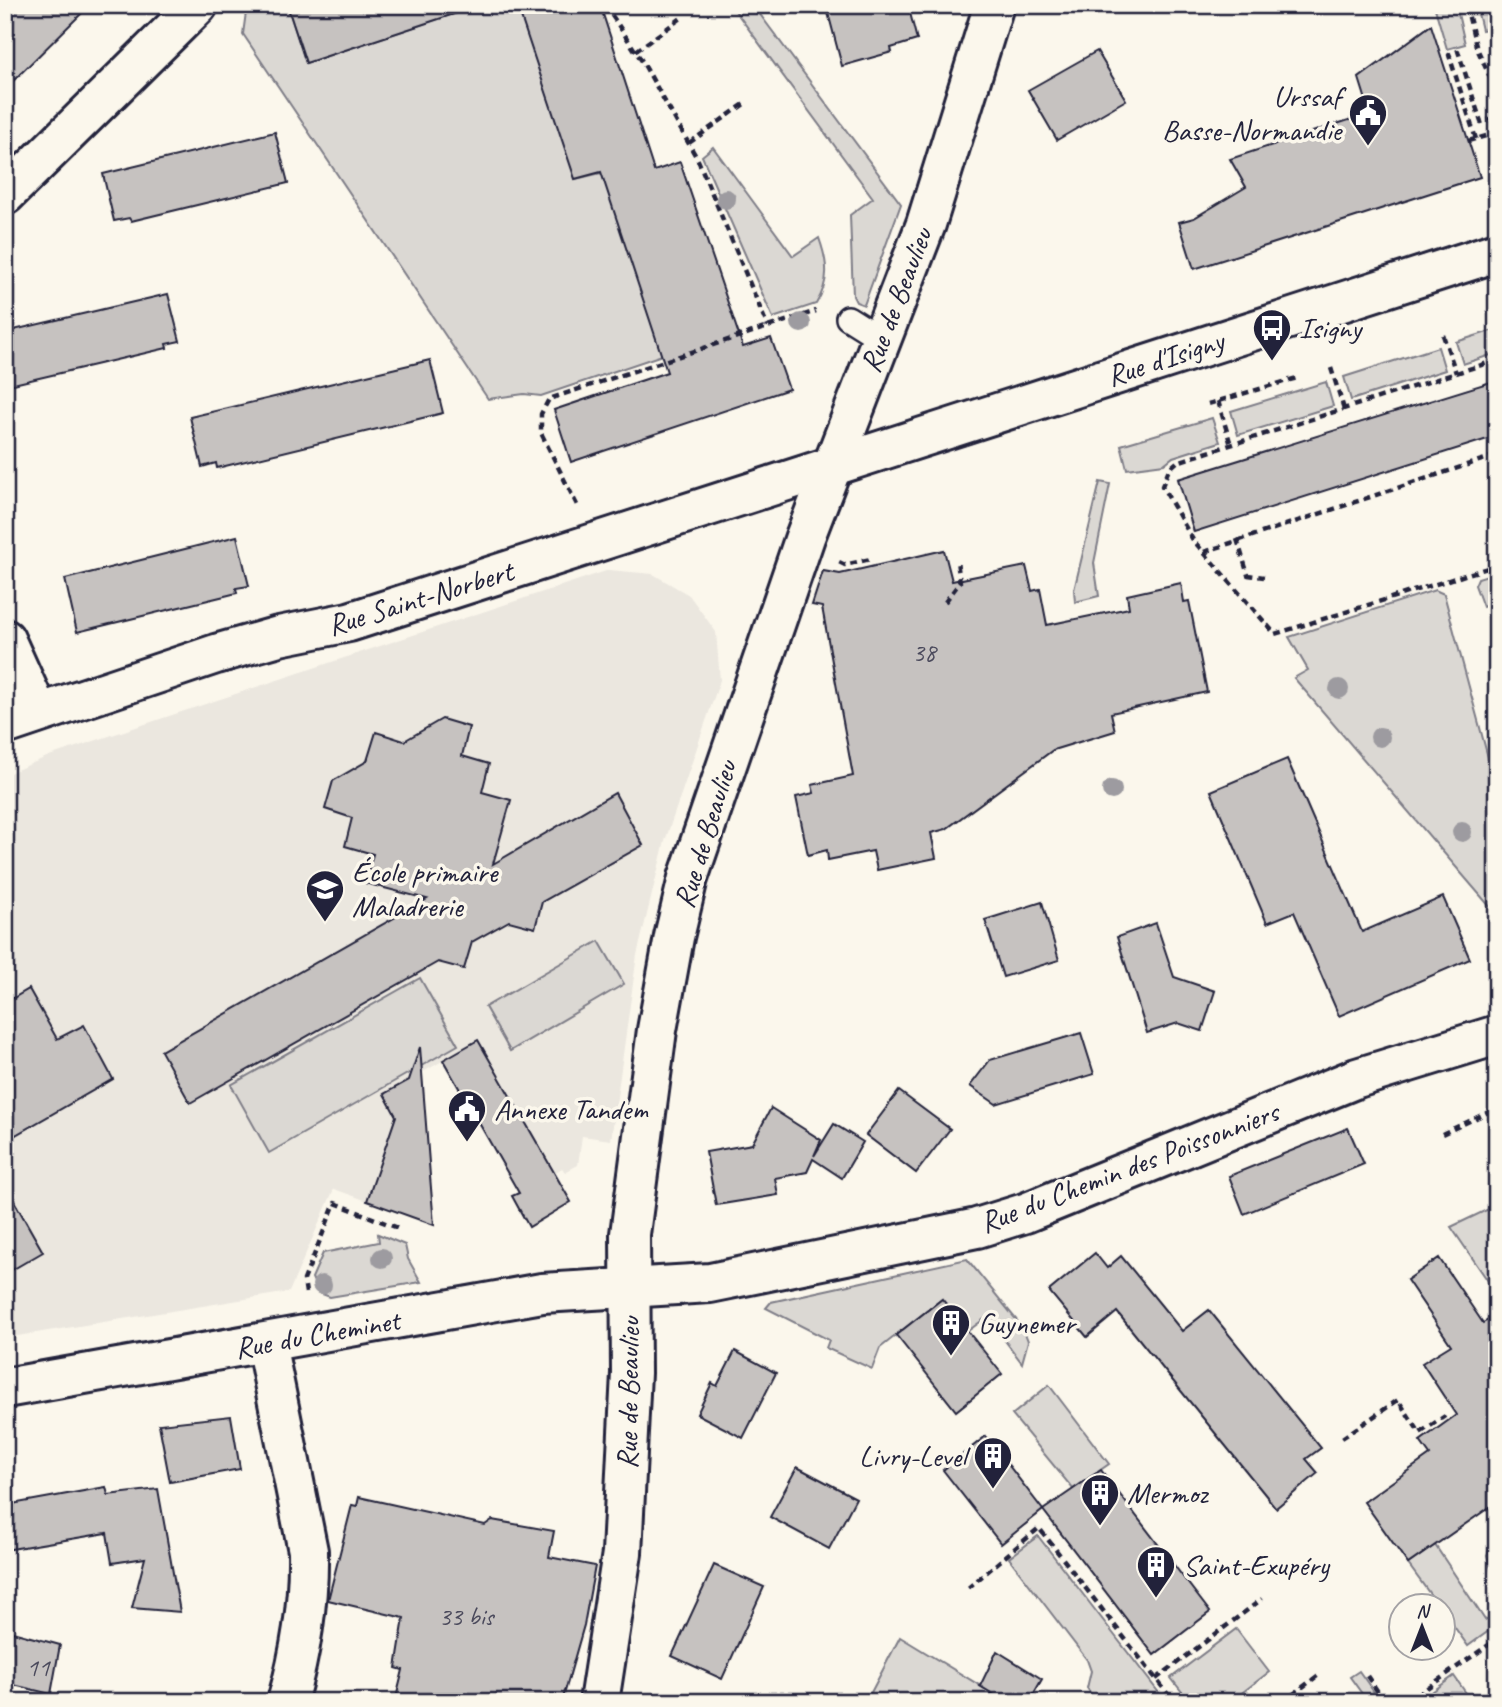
<svg xmlns="http://www.w3.org/2000/svg" width="1502" height="1707" font-family="Caveat,sans-serif">
<style>
.built{fill:#ebe7df}
.green{fill:#dbd8d3;stroke:#7e7d87;stroke-width:2}
.building{fill:#c6c2c0;stroke:#22223b;stroke-width:2}
.lines{fill:none;stroke-linecap:round;stroke-linejoin:round}
.service-casing{stroke:#22223b;stroke-width:28}
.minor-casing{stroke:#22223b;stroke-width:44}
.tertiary-casing{stroke:#22223b;stroke-width:44}
.path{stroke:#22223b;stroke-width:4.5;stroke-dasharray:7 5;stroke-linecap:butt}
.service{stroke:#fbf7ec;stroke-width:23}
.minor{stroke:#fbf7ec;stroke-width:38}
.tertiary{stroke:#fbf7ec;stroke-width:38}
.tree{fill:#9d9ba0}
.labels{text-anchor:middle;stroke-width:7;stroke-linejoin:round;paint-order:stroke}
.number-label{font-size:26px;fill:#4b4a5c}
.poi-label{font-size:30px;fill:#22223b;stroke:#fbf7ec;text-anchor:start}
.street-label{font-size:30px;fill:#22223b;stroke:#fbf7ec}
</style>
<rect width="100%" height="100%" fill="#fbf7ec"/>
<filter id="ink" filterUnits="userSpaceOnUse"><feTurbulence type="fractalNoise" baseFrequency=".0143" numOctaves="2"/><feDisplacementMap in="SourceGraphic" scale="14" xChannelSelector="R" yChannelSelector="G"/><feConvolveMatrix kernelMatrix="1 2 1 2 8 2 1 2 1" color-interpolation-filters="sRGB"/></filter>
<g filter="url(#ink)">
<path class="built" d="M 609,570 L 653,574 L 689,595 L 716,632 L 720,680 L 665,841 L 637,955 L 611,1140 L 582,1136 L 578,1165 L 565,1172 L 562,1168 L 554,1173 L 478,1041 L 384,1094 L 403,1127 L 376,1204 L 334,1189 L 289,1292 L 5,1338 L 5,775 L 49,756 Z"/>
<g class="green">
<path d="M 247,5 L 306,5 L 289,11 L 306,63 L 480,5 L 597,5 L 576,179 L 601,173 L 736,330 L 541,396 L 524,394 L 488,399 L 243,34 Z"/>
<path d="M 731,5 L 753,5 L 901,204 L 864,305 L 856,302 L 853,296 L 850,215 L 873,198 Z"/>
<path d="M 1434,5 L 1456,5 L 1465,44 L 1447,49 Z"/>
<path d="M 1476,5 L 1497,5 L 1497,50 L 1491,28 L 1482,30 Z"/>
<path d="M 713,147 L 793,256 L 819,238 C 828,263 830,281 816,304 L 773,318 L 702,156 Z"/>
<path d="M 1497,329 L 1497,353 L 1463,364 L 1456,342 Z"/>
<path d="M 1438,347 L 1445,370 L 1351,400 L 1344,377 Z"/>
<path d="M 1326,382 L 1333,406 L 1238,435 L 1231,411 Z"/>
<path d="M 1212,418 L 1220,442 L 1173,457 L 1164,464 L 1127,469 L 1121,445 Z"/>
<path d="M 1100,482 L 1110,484 L 1094,563 L 1099,596 L 1075,602 L 1074,590 Z"/>
<path d="M 1497,572 L 1497,601 L 1483,607 L 1475,585 L 1478,578 Z"/>
<path d="M 1435,590 L 1444,594 L 1497,791 L 1497,915 L 1294,678 L 1308,670 L 1289,637 Z"/>
<path d="M 599,941 L 624,984 L 510,1051 L 485,1007 Z"/>
<path d="M 420,978 L 458,1045 L 269,1153 L 231,1085 Z"/>
<path d="M 1497,1205 L 1497,1294 L 1451,1227 Z"/>
<path d="M 378,1234 L 405,1245 L 408,1259 L 421,1282 L 330,1297 L 319,1293 L 312,1278 L 323,1253 L 379,1242 Z"/>
<path d="M 967,1259 L 1023,1328 L 1028,1341 L 1022,1363 L 987,1317 L 968,1331 L 942,1299 L 880,1348 L 872,1369 L 826,1348 L 829,1340 L 766,1308 L 771,1302 Z"/>
<path d="M 1049,1385 L 1109,1464 L 1073,1489 L 1012,1415 Z"/>
<path d="M 1497,1530 L 1497,1589 L 1487,1555 Z"/>
<path d="M 1038,1536 L 1166,1702 L 1097,1702 L 1087,1688 L 1091,1671 L 1087,1660 L 1009,1558 Z"/>
<path d="M 1435,1545 L 1485,1620 L 1497,1614 L 1497,1625 L 1468,1646 L 1443,1611 L 1442,1606 L 1438,1605 L 1408,1564 Z"/>
<path d="M 1236,1629 L 1269,1672 L 1230,1702 L 1190,1702 L 1171,1678 Z"/>
<path d="M 900,1637 L 997,1696 L 994,1702 L 866,1702 Z"/>
<path d="M 1359,1671 L 1381,1702 L 1368,1702 L 1350,1677 Z"/>
<path d="M 1454,1676 L 1466,1693 L 1455,1702 L 1418,1702 Z"/>
</g>
<g class="building">
<path d="M 5,5 L 90,5 L 5,89 Z"/>
<path d="M 287,5 L 459,5 L 460,12 L 306,63 Z"/>
<path d="M 517,5 L 600,5 L 654,171 L 680,162 L 743,347 L 771,338 L 789,389 L 571,462 L 554,410 L 667,372 L 601,172 L 575,179 Z"/>
<path d="M 826,5 L 908,5 L 917,40 L 891,48 L 892,52 L 842,66 Z"/>
<path d="M 1431,25 L 1480,177 L 1194,269 L 1179,222 L 1194,218 L 1246,187 L 1230,159 L 1370,113 L 1359,78 Z"/>
<path d="M 1097,51 L 1126,100 L 1057,140 L 1028,90 Z"/>
<path d="M 275,132 L 288,183 L 131,221 L 129,218 L 114,221 L 103,174 Z"/>
<path d="M 168,294 L 180,341 L 166,344 L 167,348 L 5,386 L 5,332 Z"/>
<path d="M 430,360 L 443,413 L 217,468 L 216,463 L 202,467 L 190,417 Z"/>
<path d="M 1497,380 L 1497,436 L 1194,532 L 1178,479 Z"/>
<path d="M 237,536 L 249,586 L 236,588 L 237,593 L 77,632 L 65,579 Z"/>
<path d="M 944,550 L 952,581 L 1026,566 L 1032,591 L 1040,589 L 1047,625 L 1129,608 L 1127,595 L 1181,583 L 1184,602 L 1189,601 L 1207,692 L 1111,713 L 1115,731 L 1053,750 L 946,829 L 931,833 L 936,858 L 877,870 L 873,851 L 828,860 L 827,850 L 808,855 L 796,797 L 814,793 L 812,785 L 853,776 L 822,607 L 812,605 L 823,571 L 840,574 Z"/>
<path d="M 442,719 L 469,727 L 462,756 L 489,764 L 482,792 L 511,800 L 493,864 L 615,793 L 643,845 L 542,902 L 535,928 L 509,921 L 472,942 L 464,969 L 438,962 L 190,1103 L 161,1051 L 427,899 L 365,883 L 373,854 L 345,846 L 352,818 L 325,809 L 333,781 L 367,761 L 376,732 L 404,741 Z"/>
<path d="M 1287,759 L 1362,932 L 1443,897 L 1470,959 L 1339,1016 L 1294,912 L 1267,923 L 1211,791 Z"/>
<path d="M 1042,902 L 1059,960 L 1003,977 L 985,920 Z"/>
<path d="M 1156,923 L 1174,977 L 1215,991 L 1202,1031 L 1178,1023 L 1147,1033 L 1117,937 Z"/>
<path d="M 29,989 L 57,1039 L 84,1025 L 113,1079 L 5,1141 L 5,1003 Z"/>
<path d="M 1081,1033 L 1094,1074 L 996,1104 L 970,1086 L 990,1060 Z"/>
<path d="M 478,1040 L 571,1202 L 529,1227 L 512,1196 L 519,1193 L 443,1060 Z"/>
<path d="M 420,1047 L 430,1176 L 434,1225 L 367,1201 L 396,1116 L 384,1094 L 409,1080 Z"/>
<path d="M 899,1091 L 950,1129 L 916,1173 L 866,1135 Z"/>
<path d="M 771,1108 L 821,1140 L 814,1156 L 834,1124 L 863,1142 L 842,1178 L 813,1159 L 807,1172 L 775,1178 L 778,1195 L 716,1205 L 706,1152 L 752,1144 Z"/>
<path d="M 1348,1128 L 1364,1164 L 1244,1214 L 1229,1176 Z"/>
<path d="M 5,1185 L 43,1252 L 5,1274 Z"/>
<path d="M 1095,1253 L 1107,1268 L 1121,1256 L 1182,1331 L 1209,1310 L 1321,1448 L 1306,1459 L 1318,1473 L 1276,1508 L 1117,1312 L 1087,1337 L 1049,1291 Z"/>
<path d="M 1439,1258 L 1483,1323 L 1497,1315 L 1497,1502 L 1408,1564 L 1364,1502 L 1430,1455 L 1420,1441 L 1456,1415 L 1422,1363 L 1451,1345 L 1407,1280 Z"/>
<path d="M 942,1299 L 1002,1374 L 956,1411 L 896,1335 Z"/>
<path d="M 735,1351 L 776,1373 L 743,1438 L 697,1414 L 712,1383 L 717,1386 Z"/>
<path d="M 231,1416 L 240,1469 L 170,1482 L 159,1424 Z"/>
<path d="M 986,1436 L 1043,1510 L 1001,1544 L 943,1470 Z"/>
<path d="M 797,1467 L 856,1498 L 829,1549 L 770,1517 Z"/>
<path d="M 1101,1470 L 1210,1612 L 1154,1655 L 1043,1510 Z"/>
<path d="M 106,1487 L 108,1495 L 158,1489 L 180,1612 L 132,1608 L 145,1558 L 112,1563 L 107,1533 L 5,1550 L 5,1512 L 13,1511 L 12,1504 Z"/>
<path d="M 359,1497 L 485,1525 L 492,1520 L 554,1531 L 549,1557 L 595,1566 L 584,1625 L 562,1702 L 395,1702 L 403,1670 L 396,1668 L 404,1618 L 328,1600 L 352,1505 L 357,1506 Z"/>
<path d="M 714,1565 L 764,1587 L 722,1679 L 672,1656 Z"/>
<path d="M 5,1630 L 60,1645 L 51,1694 L 5,1683 Z"/>
<path d="M 997,1651 L 1042,1679 L 1029,1702 L 1006,1702 L 980,1686 Z"/>
</g>
<g class="lines">
<g class="service-casing">
<path id="service" d="M 848,318 L 883,340"/>
</g>
<g class="minor-casing">
<g id="minor">
<path d="M 5,195 L 198,5"/>
<path d="M 5,639 L 38,712"/>
<path d="M 266,1343 L 308,1551 C 309,1603 301,1652 287,1702"/>
<path d="M 5,1388 L 542,1293 L 710,1283 L 977,1228 L 1025,1213 L 1357,1078 L 1497,1035"/>
<path d="M 599,1702 L 622,1553 L 631,1373 L 630,1234 L 657,1030 L 674,937 L 688,878 L 805,537 L 926,224 L 994,5"/>
</g>
</g>
<g class="tertiary-casing">
<path id="tertiary" d="M 5,725 L 216,654 L 279,636 L 349,622 L 1497,252"/>
</g>
<g class="path">
<path d="M 605,5 L 642,61 L 698,160 L 768,327"/>
<path d="M 1466,5 L 1476,46 L 1497,93"/>
<path d="M 636,51 L 684,16"/>
<path d="M 1476,139 L 1449,55 L 1458,51 L 1481,122 L 1497,117"/>
<path d="M 1468,141 L 1497,133"/>
<path d="M 689,143 L 747,102"/>
<path d="M 1443,335 L 1456,373"/>
<path d="M 1497,360 L 1177,462 L 1169,469 L 1162,486 L 1193,540 L 1275,634 L 1497,565"/>
<path d="M 1331,368 L 1344,409"/>
<path d="M 1218,401 L 1231,445"/>
<path d="M 1208,404 L 1297,378"/>
<path d="M 577,505 L 541,433 L 541,414 L 549,399 L 816,311"/>
<path d="M 1237,539 L 1248,575 L 1264,577"/>
<path d="M 1204,552 L 1497,455"/>
<path d="M 839,562 L 845,565 L 870,559"/>
<path d="M 945,602 L 960,582 L 957,561"/>
<path d="M 1442,1134 L 1497,1108"/>
<path d="M 306,1293 L 304,1280 L 335,1203 L 398,1228"/>
<path d="M 1342,1438 L 1398,1400 L 1420,1433 L 1445,1416"/>
<path d="M 968,1588 L 1039,1528 L 1174,1702"/>
<path d="M 1367,1676 L 1385,1702"/>
<path d="M 1156,1679 L 1262,1599"/>
<path d="M 1283,1702 L 1320,1674"/>
<path d="M 1407,1702 L 1490,1644 L 1497,1645"/>
</g>
<use href="#service" class="service"/>
<use href="#minor" class="minor"/>
<use href="#tertiary" class="tertiary"/>
</g>
<g class="tree">
<circle cx="726" cy="199" r="10"/>
<circle cx="801" cy="323" r="10"/>
<circle cx="1339" cy="689" r="10"/>
<circle cx="1380" cy="737" r="10"/>
<circle cx="1112" cy="790" r="10"/>
<circle cx="1462" cy="832" r="10"/>
<circle cx="382" cy="1258" r="10"/>
<circle cx="322" cy="1285" r="10"/>
</g>
</g>
<defs>
<g id="civic-pin" transform="scale(2.0125)"><path d="M0 17L-7.5 6A9.5 9.5 0 1 1 7.5 6Z" fill="#22223b" stroke="#fbf7ec"/><path d="M-.6-6.5H3V-4.5H.6V-3L4-1V1h2V6H-6V1h2V-1L-.6-3ZM-1.2 2.5V6h2.4V2.5Z" fill="#fff"/></g>
<g id="bus-pin" transform="scale(2.0125)"><path d="M0 17L-7.5 6A9.5 9.5 0 1 1 7.5 6Z" fill="#22223b" stroke="#fbf7ec"/><path d="M-5-6H5V4H4V6H2V4H-2V6H-4V4H-5ZM-3.5-4V0h7V-4ZM-3.5 1.2v1.5H-2V1.2ZM2 1.2v1.5H3.5V1.2Z" fill="#fff"/></g>
<g id="school-pin" transform="scale(2.0125)"><path d="M0 17L-7.5 6A9.5 9.5 0 1 1 7.5 6Z" fill="#22223b" stroke="#fbf7ec"/><path d="M0-5L7-2L0 1L-7-2ZM-4 1L0 2.5L4 1V4Q0 6-4 4Z" fill="#fff"/></g>
<g id="building-pin" transform="scale(2.0125)"><path d="M0 17L-7.5 6A9.5 9.5 0 1 1 7.5 6Z" fill="#22223b" stroke="#fbf7ec"/><path d="M-4-6H4V6H1V3H-1V6H-4ZM-2.5-4.3h1.7v1.8h-1.7ZM.8-4.3h1.7v1.8H.8ZM-2.5-1h1.7V.8h-1.7ZM.8-1h1.7V.8H.8Z" fill="#fff"/></g>
</defs>
<g fill-rule="evenodd">
<use href="#civic-pin" x="1368" y="113"/>
<use href="#bus-pin" x="1272" y="328"/>
<use href="#school-pin" x="325" y="889"/>
<use href="#civic-pin" x="467" y="1109"/>
<use href="#building-pin" x="951" y="1323"/>
<use href="#building-pin" x="993" y="1456"/>
<use href="#building-pin" x="1100" y="1493"/>
<use href="#building-pin" x="1156" y="1565"/>
</g>
<g class="labels">
<g class="number-label">
<text x="924" y="661">38</text>
<text x="466" y="1625">33 bis</text>
<text x="38" y="1676">11</text>
</g>
<g class="poi-label">
<text x="1341" y="106" text-anchor="end">Urssaf<tspan x="1341" dy="34">Basse-Normandie</tspan></text>
<text x="1299" y="338">Isigny</text>
<text x="352" y="882">École primaire<tspan x="352" dy="34">Maladrerie</tspan></text>
<text x="494" y="1119">Annexe Tandem</text>
<text x="978" y="1333">Guynemer</text>
<text x="966" y="1466" text-anchor="end">Livry-Level</text>
<text x="1127" y="1503">Mermoz</text>
<text x="1183" y="1575">Saint-Exupéry</text>
</g>
<g class="street-label">
<text transform="translate(896 300) rotate(-69)" y="10">Rue de Beaulieu</text>
<text transform="translate(1165 358) rotate(-18)" y="10">Rue d'Isigny</text>
<text transform="translate(420 598) rotate(-17)" y="10">Rue Saint-Norbert</text>
<text transform="translate(705 834) rotate(-73)" y="10">Rue de Beaulieu</text>
<text transform="translate(1129 1167) rotate(-21)" y="10">Rue du Chemin des Poissonniers</text>
<text transform="translate(317 1334) rotate(-10)" y="10">Rue du Cheminet</text>
<text transform="translate(628 1393) rotate(-89)" y="10">Rue de Beaulieu</text>
</g>
</g>
<rect width="1502" height="1707" fill="none" stroke="#fbf7ec" stroke-width="28"/>
<rect x="14" y="14" width="1474" height="1679" fill="none" stroke="#22223b" stroke-width="2.5" filter="url(#ink)"/>
<g transform="translate(1422 1627)"><circle r="33" fill="#fbf7ec" stroke="#a4a2a5" stroke-width="2"/>
<path d="M0-5L12 26L0 18L-12 26Z" fill="#22223b"/>
<text y="-10" font-size="19" font-weight="bold" text-anchor="middle" fill="#22223b">N</text>
</g>
</svg>
